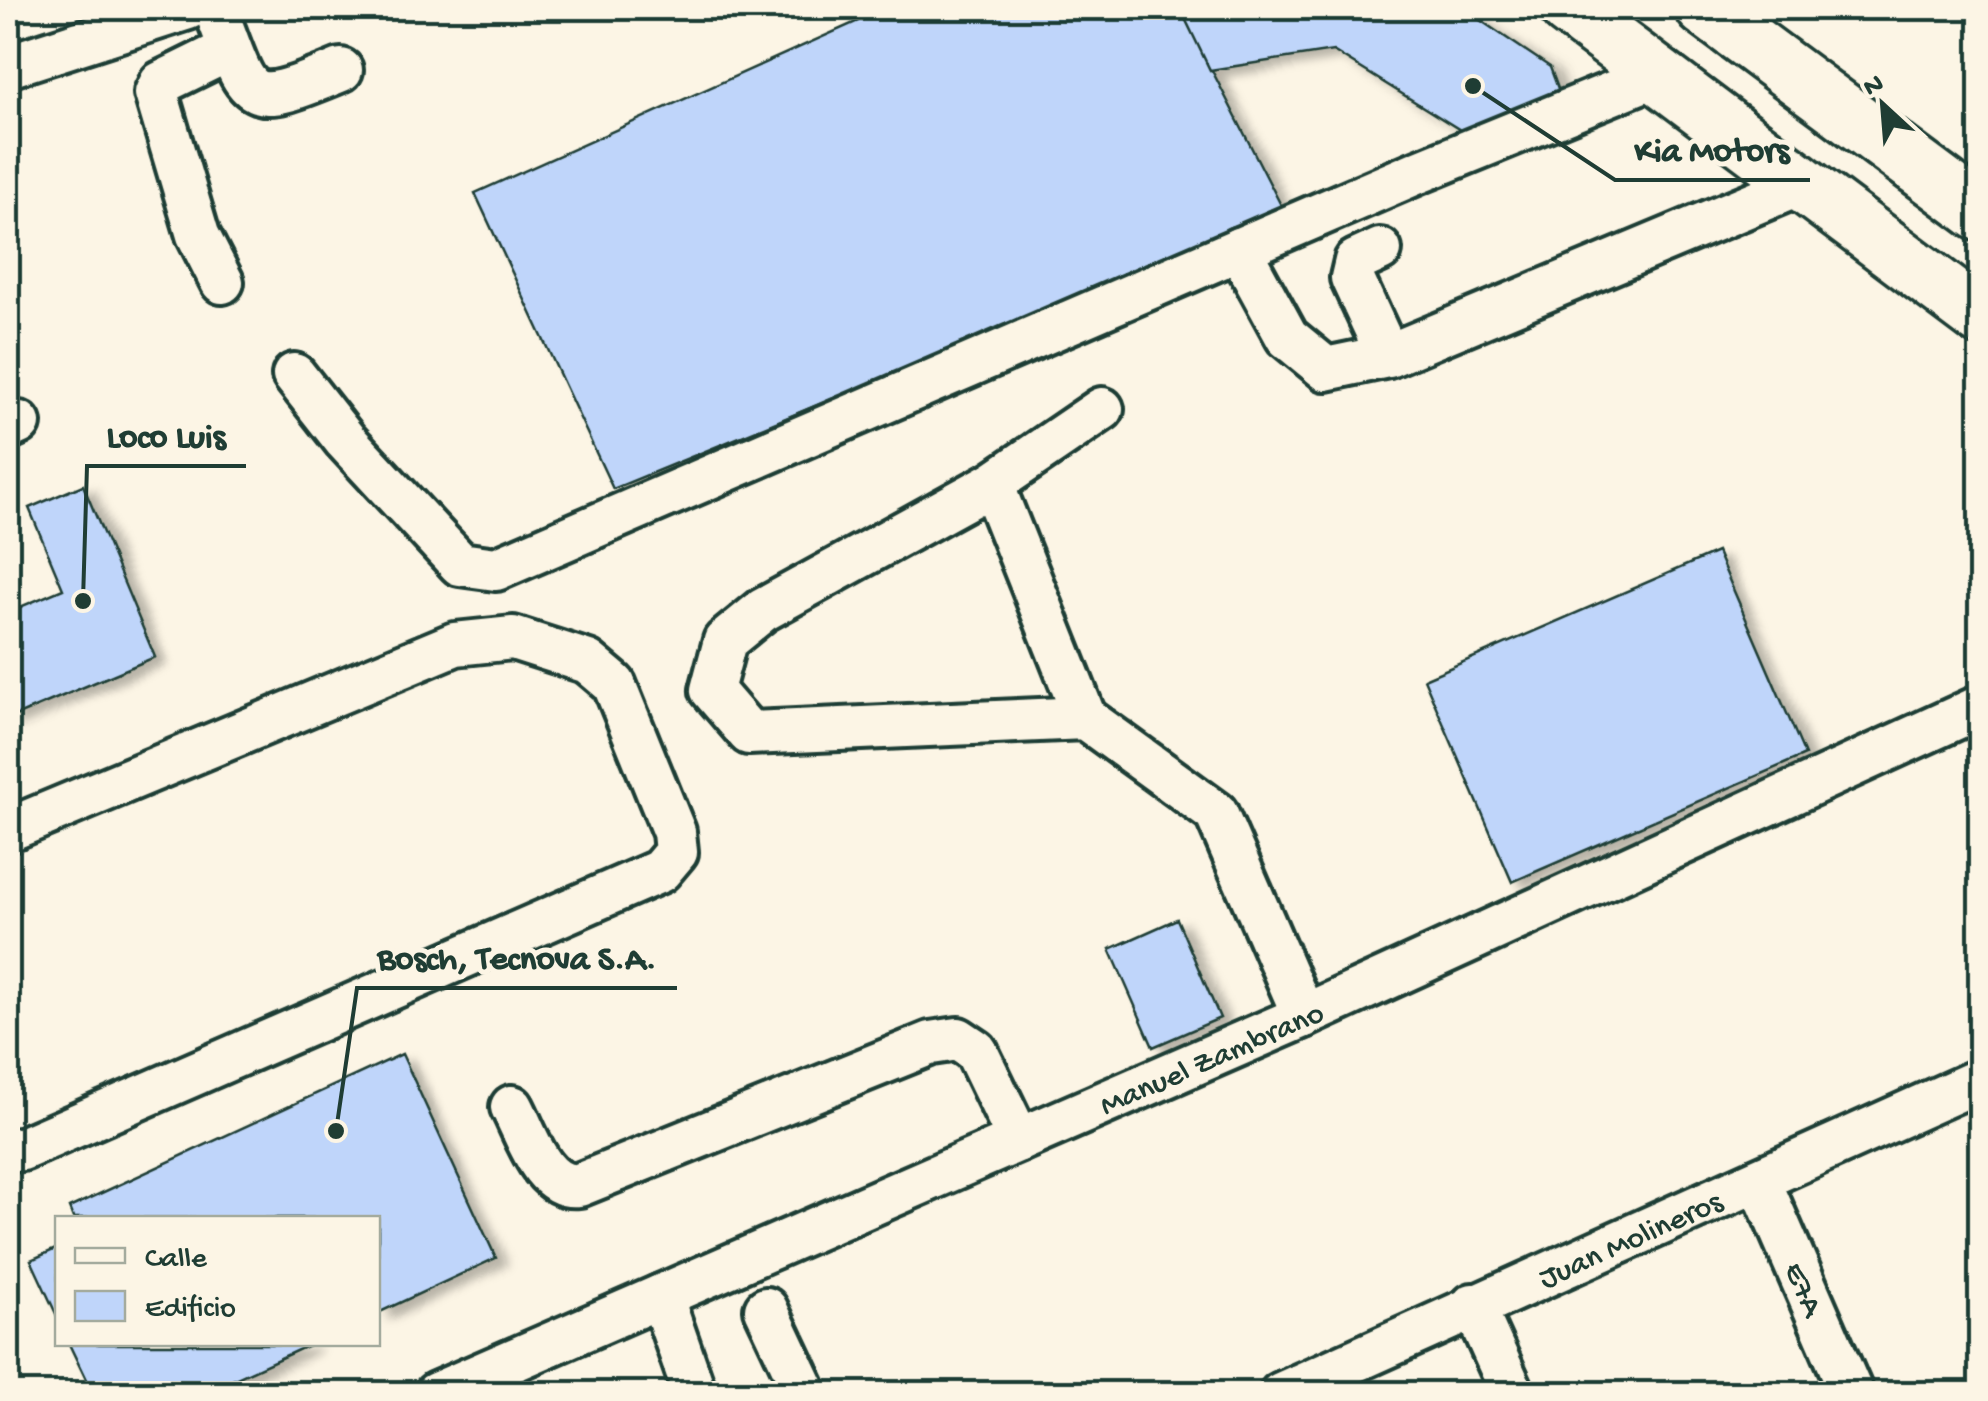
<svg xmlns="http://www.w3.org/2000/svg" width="1988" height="1401" font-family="'Gochi Hand',sans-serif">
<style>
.building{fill:#bfd5fa;stroke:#1f3d34;stroke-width:2.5;filter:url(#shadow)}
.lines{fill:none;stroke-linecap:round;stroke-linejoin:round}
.minor-casing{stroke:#1f3d34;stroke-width:50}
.major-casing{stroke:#1f3d34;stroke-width:62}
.minor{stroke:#fcf5e5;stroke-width:42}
.major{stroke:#fcf5e5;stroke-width:55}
.labels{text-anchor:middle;stroke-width:10;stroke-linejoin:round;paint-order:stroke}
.street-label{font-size:32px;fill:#1f3d34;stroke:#fcf5e5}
.leader{fill:none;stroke:#1f3d34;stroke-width:4}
.callout-dot{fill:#1f3d34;stroke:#fcf5e5;stroke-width:4}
.callout-label{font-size:35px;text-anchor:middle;font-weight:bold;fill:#1f3d34;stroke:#fcf5e5;stroke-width:10;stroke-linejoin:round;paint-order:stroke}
</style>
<defs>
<filter id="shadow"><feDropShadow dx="11" dy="6" stdDeviation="5" flood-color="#0004"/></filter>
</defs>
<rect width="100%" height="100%" fill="#fcf5e5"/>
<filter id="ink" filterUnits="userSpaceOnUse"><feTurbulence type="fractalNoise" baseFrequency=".01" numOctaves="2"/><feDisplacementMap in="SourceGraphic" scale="20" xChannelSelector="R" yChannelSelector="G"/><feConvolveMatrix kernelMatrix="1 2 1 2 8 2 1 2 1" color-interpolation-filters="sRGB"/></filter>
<g filter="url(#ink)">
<g class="building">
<path d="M 887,8 L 1180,8 L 1285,213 L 613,489 L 475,193 Z"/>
<path d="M 1180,8 L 1462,8 L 1550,67 L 1563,102 L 1470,136 L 1333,51 L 1210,70 Z"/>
<path d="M 83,485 L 155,657 L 8,719 L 8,612 L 63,589 L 29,508 Z"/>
<path d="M 1717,552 L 1805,755 L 1512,882 L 1424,679 Z"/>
<path d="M 1177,919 L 1220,1018 L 1153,1047 L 1110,949 Z"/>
<path d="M 402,1054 L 496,1258 L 378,1313 L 378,1218 L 73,1218 L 69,1208 Z"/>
<path d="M 58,1248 L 58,1318 L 31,1260 Z"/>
<path d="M 69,1344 L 311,1344 L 202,1394 L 93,1394 Z"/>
</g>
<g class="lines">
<g class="minor-casing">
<g id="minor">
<path d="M 215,8 C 251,102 242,111 341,70"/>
<path d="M 8,66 L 188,8"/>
<path d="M 1239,249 L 1287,337 L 1326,369 L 1388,356 L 1805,182"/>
<path d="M 1380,250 L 1356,261 L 1352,278 L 1388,356"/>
<path d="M 222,282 L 198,235 L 156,93 L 161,83 L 230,49"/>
<path d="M 294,375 L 345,440 L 460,564 L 496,569 L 1416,173 L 1659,74"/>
<path d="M 1102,409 L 992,484 L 763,610 L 725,641 L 712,690 L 749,733 L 1085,718 L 1216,813 L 1304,1016"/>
<path d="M 8,428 L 19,423"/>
<path d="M 992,484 L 1085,718"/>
<path d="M 8,830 L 455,644 L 513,638 L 588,662 L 614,684 L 674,832 L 676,852 L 660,871 L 22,1149 L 8,1150"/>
<path d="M 512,1107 C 527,1135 542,1190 579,1185 L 931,1043 L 958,1039 L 976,1051 L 1019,1140"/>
<path id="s1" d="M 1759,1180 L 1852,1394"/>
<path d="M 661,1296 L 695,1394"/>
<path d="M 1473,1305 L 1513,1394"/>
<path d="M 766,1309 L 806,1394"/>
<path id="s2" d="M 436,1394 L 1304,1016 L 1980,707"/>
<path id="s3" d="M 1281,1394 L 1980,1080"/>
</g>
</g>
<g class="major-casing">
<g id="major">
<path d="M 1568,8 L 1980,317"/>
<path d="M 1704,8 L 1980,213"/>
</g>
</g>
<use href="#minor" class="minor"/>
<use href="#major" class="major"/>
</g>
</g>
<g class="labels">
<g class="street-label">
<text dy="11" stroke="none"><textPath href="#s2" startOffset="845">Manuel Zambrano</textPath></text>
<text dy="11" stroke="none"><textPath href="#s3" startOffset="382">Juan Molineros</textPath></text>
<text dy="11" stroke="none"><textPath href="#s1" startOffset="118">E7A</textPath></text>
</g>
</g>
<path class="leader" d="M1473 86L1615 180H1810M83 601L87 466H246M336 1131L357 988H677"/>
<g class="callout-dot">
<circle cx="1473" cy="86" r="10"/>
<circle cx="83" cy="601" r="10"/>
<circle cx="336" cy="1131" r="10"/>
</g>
<g class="callout-label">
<text x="1712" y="160">Kia Motors</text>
<text x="166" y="446">Loco Luis</text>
<text x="517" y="968">Bosch, Tecnova S.A.</text>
</g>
<rect width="1988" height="1401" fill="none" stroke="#fcf5e5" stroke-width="40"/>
<rect x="20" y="20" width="1948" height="1361" fill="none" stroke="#1f3d34" stroke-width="4" filter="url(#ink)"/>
<rect x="55" y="1216" width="325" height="130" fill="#fcf5e5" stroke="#a4ab9e" stroke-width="2.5"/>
<rect x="75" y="1248" width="50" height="15" fill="#fcf5e5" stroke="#a4ab9e" stroke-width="2.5"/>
<text x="145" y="1266" font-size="30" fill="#1f3d34">Calle</text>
<rect x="75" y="1291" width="50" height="30" fill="#bfd5fa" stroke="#a4ab9e" stroke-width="2.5"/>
<text x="145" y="1316" font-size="30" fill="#1f3d34">Edificio</text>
<g transform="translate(1883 105) rotate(334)" stroke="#fcf5e5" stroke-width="8" paint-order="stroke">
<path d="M0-8L18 38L0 25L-18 38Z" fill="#1f3d34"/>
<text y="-15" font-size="28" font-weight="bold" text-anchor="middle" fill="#1f3d34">N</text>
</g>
</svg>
